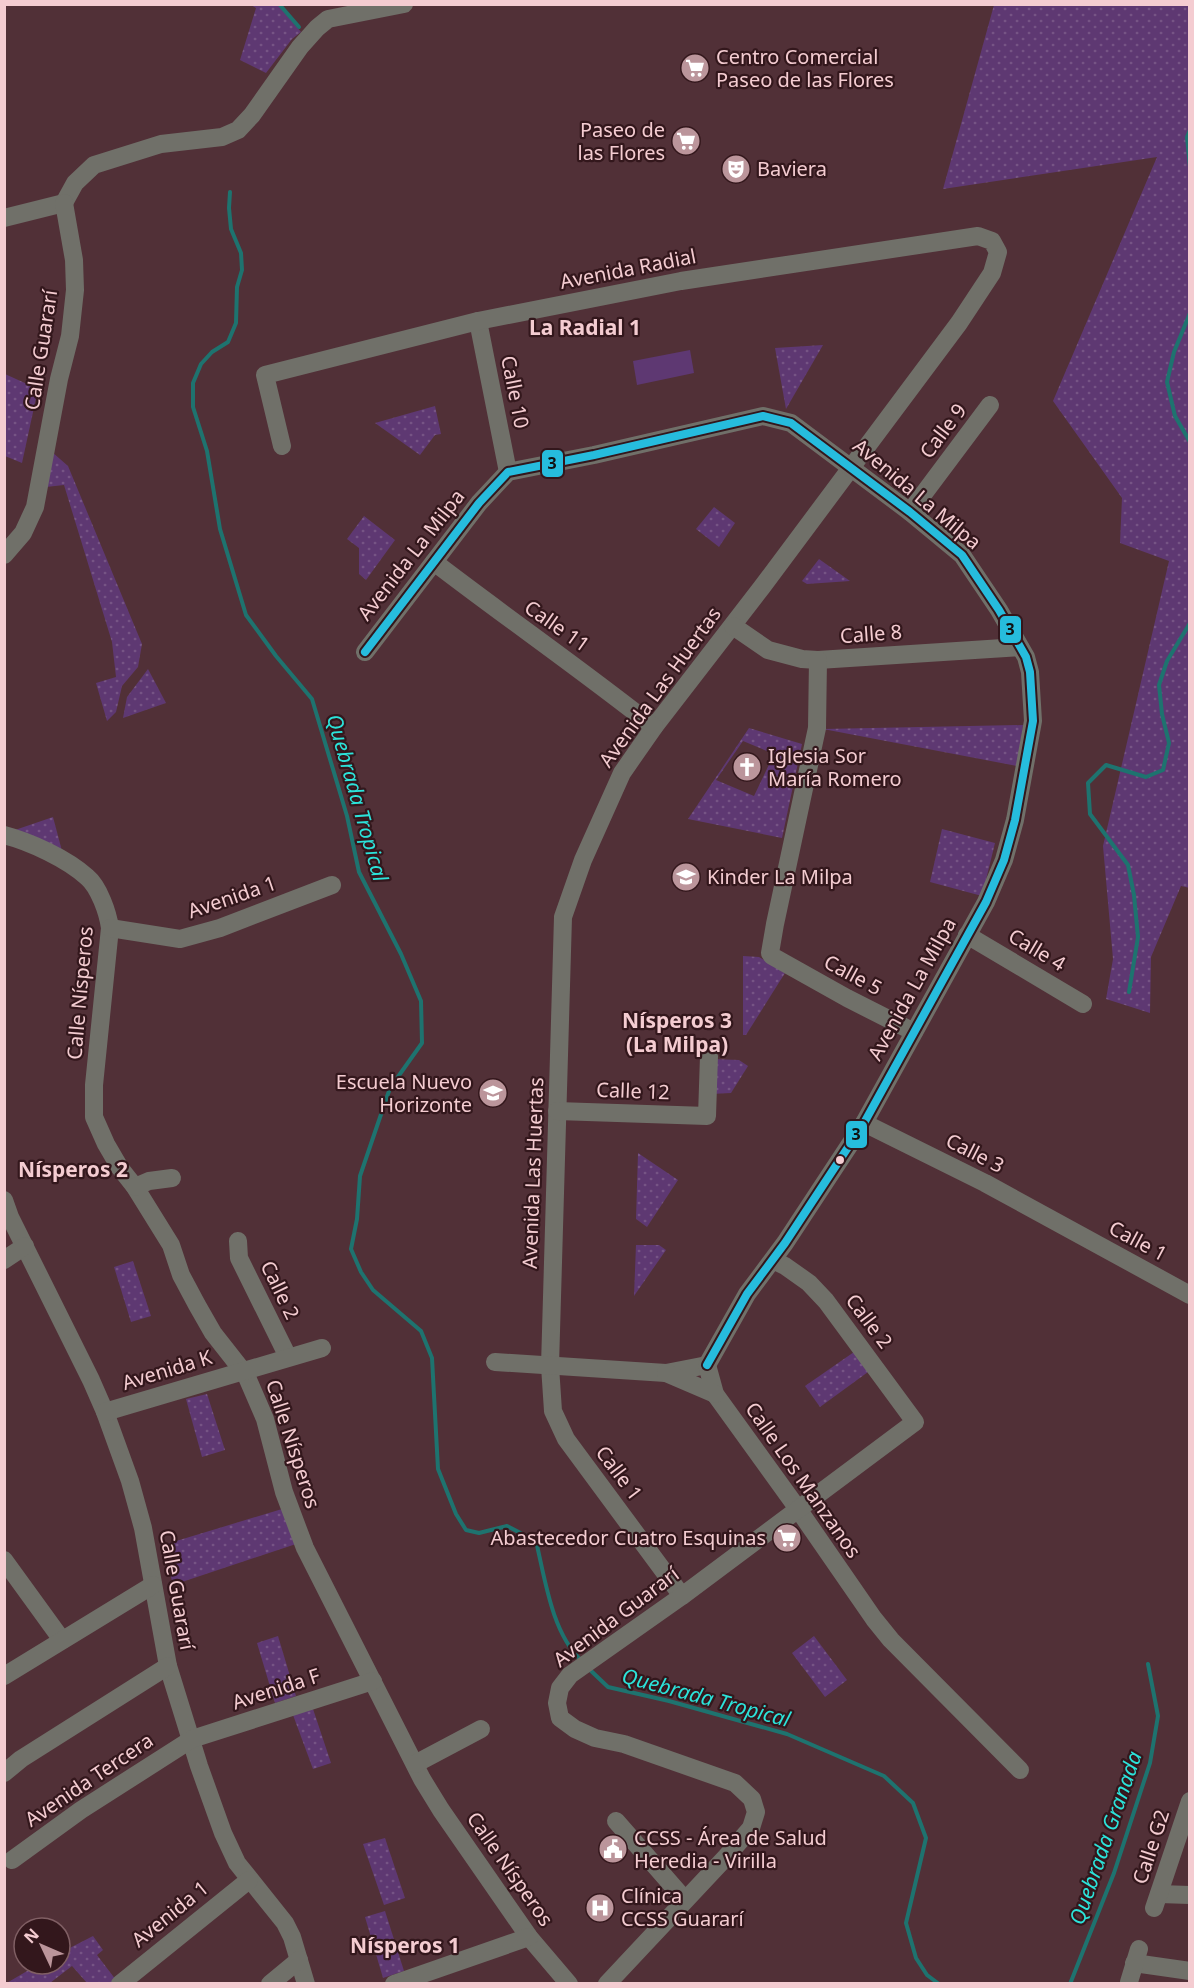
<svg xmlns="http://www.w3.org/2000/svg" width="1194" height="1988" font-family="'Noto Sans',sans-serif">
<style>
.green{fill:url(#green-dots);fill-rule:evenodd}
.pitch{fill:#5e3872}
.lines{fill:none;stroke-linecap:round;stroke-linejoin:round}
.stream{stroke:#1e736f;stroke-width:4}
.minor{stroke:#707069;stroke-width:18}
.bus-1-casing{stroke:#33171c;stroke-width:12}
.bus-1{stroke:#26bcdd;stroke-width:8}
.bus-dot{fill:#f4ccd1;stroke:#33171c;stroke-width:2}
.labels{text-anchor:middle;stroke-width:4.5;stroke-linejoin:round;paint-order:stroke}
.poi-label{font-size:20px;fill:#f4ccd1;stroke:#33171c;text-anchor:start}
.street-label{font-size:20px;fill:#f4ccd1;stroke:#33171c}
.neighbourhood-label{font-size:21px;font-weight:bold;fill:#f4ccd1;stroke:#33171c}
.water-label{font-size:21px;font-style:italic;fill:#2ce3da;stroke:#33171c}
.line-badge{stroke:#33171c;stroke-width:2}
.pale-badge-label{font-size:16px;text-anchor:middle;font-weight:bold;fill:#111}
</style>
<defs>
<pattern id="green-dots" width="8" height="8" patternUnits="userSpaceOnUse" patternTransform="scale(1.5)"><rect width="8" height="8" fill="#5e3872"/><path d="M2 2h.1M6 6h.1" fill="none" stroke="#765485" stroke-width="1.8" stroke-linecap="round"/></pattern>
</defs>
<rect width="100%" height="100%" fill="#513037"/>
<g class="green">
<path d="M 251,5 L 279,5 L 301,32 L 292,39 L 266,73 L 240,60 L 256,8 Z"/>
<path d="M 994,5 L 1189,5 L 1190,888 L 1181,886 L 1151,957 L 1150,1013 L 1106,999 L 1113,959 L 1103,846 L 1169,561 L 1120,543 L 1122,498 L 1053,401 L 1157,157 L 943,189 Z"/>
<path d="M 823,345 L 786,409 L 775,348 Z"/>
<path d="M 5,374 L 38,389 L 22,463 L 5,456 Z"/>
<path d="M 435,406 L 441,434 L 435,435 L 420,455 L 375,423 Z"/>
<path d="M 52,452 L 68,466 L 142,644 L 138,667 L 122,686 L 116,712 L 107,721 L 96,683 L 116,677 L 112,642 L 64,485 L 46,487 Z"/>
<path d="M 714,507 L 735,523 L 719,547 L 696,529 Z"/>
<path d="M 364,516 L 395,540 L 366,580 L 359,574 L 359,548 L 347,539 Z"/>
<path d="M 819,559 L 850,581 L 807,584 L 802,581 Z"/>
<path d="M 148,669 L 166,703 L 123,718 L 127,697 Z"/>
<path d="M 1023,725 L 1017,766 L 823,729 Z"/>
<path d="M 749,728 L 802,744 L 782,838 L 688,819 ZM 743,741 L 774,754 L 754,796 L 716,780 Z"/>
<path d="M 53,817 L 62,851 L 15,830 Z"/>
<path d="M 942,829 L 995,843 L 982,896 L 930,882 Z"/>
<path d="M 743,956 L 759,957 L 785,973 L 746,1035 L 743,1035 Z"/>
<path d="M 711,1059 L 739,1060 L 748,1066 L 731,1093 L 711,1094 Z"/>
<path d="M 638,1153 L 678,1180 L 647,1227 L 636,1219 Z"/>
<path d="M 636,1245 L 659,1245 L 666,1250 L 634,1296 Z"/>
<path d="M 133,1261 L 151,1316 L 131,1322 L 114,1267 Z"/>
<path d="M 854,1352 L 868,1372 L 820,1407 L 805,1386 Z"/>
<path d="M 207,1394 L 225,1450 L 202,1457 L 186,1399 Z"/>
<path d="M 282,1509 L 296,1544 L 173,1585 L 163,1545 Z"/>
<path d="M 278,1636 L 296,1696 L 275,1703 L 257,1643 Z"/>
<path d="M 814,1636 L 847,1680 L 825,1697 L 792,1653 Z"/>
<path d="M 313,1709 L 331,1763 L 313,1769 L 293,1715 Z"/>
<path d="M 385,1838 L 405,1898 L 384,1905 L 363,1844 Z"/>
<path d="M 385,1911 L 404,1971 L 383,1978 L 365,1917 Z"/>
<path d="M 93,1936 L 103,1950 L 97,1955 L 116,1980 L 111,1983 L 87,1983 L 72,1966 L 50,1983 L 5,1984 L 39,1964 L 60,1964 L 60,1953 Z"/>
</g>
<path class="pitch" d="M 690,350 L 694,373 L 637,385 L 633,361 Z"/>
<g class="lines">
<g class="stream">
<path d="M 279,4 L 299,27"/>
<path d="M 1190,130 L 1187,137 L 1190,167"/>
<path d="M 230,192 L 229,208 L 231,229 L 241,253 L 242,270 L 237,287 L 236,323 L 228,342 L 212,352 L 201,364 L 193,383 L 193,407 L 207,451 L 220,529 L 246,615 L 276,656 L 312,699 L 347,816 L 359,872 L 401,954 L 421,1001 L 422,1043 L 390,1088 L 360,1176 L 357,1219 L 351,1249 L 361,1272 L 373,1290 L 421,1331 L 432,1358 L 438,1469 L 456,1514 L 466,1530 L 479,1533 L 507,1526 L 536,1541 C 545,1579 552,1633 581,1660"/>
<path d="M 1190,313 L 1174,352 L 1167,382 L 1175,416 L 1190,442"/>
<path d="M 1129,992 L 1138,937 L 1134,895 L 1128,865 L 1090,814 L 1088,783 L 1106,765 L 1146,777 L 1163,770 L 1169,743 L 1162,714 L 1159,685 L 1167,661 L 1190,623"/>
<path d="M 588,1668 L 608,1687 L 669,1701 L 787,1734 L 884,1776 L 913,1803 L 926,1838 L 906,1923 L 916,1958 L 927,1975 L 939,1984"/>
<path d="M 1070,1984 L 1114,1873 L 1150,1763 L 1158,1716 L 1148,1664"/>
</g>
<g class="minor">
<path d="M 64,203 L 75,183 L 94,165 L 161,144 L 222,137 L 238,130 L 252,115 L 300,47 L 317,28 L 328,19 L 404,4"/>
<path d="M 4,218 L 64,203"/>
<path d="M 478,321 L 508,472"/>
<path d="M 282,446 L 265,375 L 478,321 L 681,281 L 978,236 L 992,241 L 998,252 L 992,273 L 959,323 L 762,587 L 654,727 L 622,773 L 583,860 L 563,917 L 550,1366 L 553,1411 L 566,1439 L 682,1596"/>
<path d="M 910,512 L 990,405"/>
<path d="M 4,555 L 23,533 L 35,507 L 59,379 L 70,336 L 75,290 L 74,260 L 64,203"/>
<path d="M 434,562 C 507,618 582,670 654,727"/>
<path d="M 733,626 L 768,650 L 802,659 L 818,660 L 1020,647"/>
<path d="M 365,652 L 479,503 L 508,472 L 594,455 L 763,416 L 791,423 L 910,512 L 962,555 L 999,610 L 1026,657 L 1030,672 L 1033,721 L 1015,820 L 1004,860 L 986,902 L 864,1123 L 785,1243 L 747,1294 L 707,1365"/>
<path d="M 818,660 L 817,728 L 775,924 L 770,953 L 772,956 L 847,998 L 914,1032"/>
<path d="M 4,835 C 31,842 67,859 87,877 C 99,887 108,913 110,928 L 94,1085 L 94,1117 L 106,1144 L 120,1168 L 135,1187 L 171,1245 L 181,1275 L 197,1305 L 213,1333 L 246,1375 L 265,1419 L 284,1492 L 305,1548 L 422,1779 L 441,1810 L 529,1937 L 569,1984"/>
<path d="M 110,928 L 180,939 L 220,928 L 332,885"/>
<path d="M 967,935 L 1083,1004"/>
<path d="M 557,1111 L 707,1116 L 709,1056"/>
<path d="M 864,1123 L 985,1183 L 1190,1295"/>
<path d="M 135,1187 L 149,1181 L 172,1178"/>
<path d="M 4,1200 L 10,1217 L 91,1380 L 105,1412 L 130,1481 L 143,1528 L 168,1666 L 199,1766 L 223,1833 L 237,1863 L 285,1923 L 292,1937 L 306,1984"/>
<path d="M 238,1241 L 239,1258 L 288,1357"/>
<path d="M 4,1260 L 25,1246"/>
<path d="M 495,1362 L 666,1373 L 707,1365"/>
<path d="M 707,1365 L 715,1394 L 798,1509 L 874,1619 L 891,1640 L 1020,1770"/>
<path d="M 666,1373 L 715,1394"/>
<path d="M 105,1412 L 322,1348"/>
<path d="M 4,1560 L 62,1640"/>
<path d="M 4,1676 L 153,1585"/>
<path d="M 415,1764 L 481,1729"/>
<path d="M 4,1773 L 21,1759 L 168,1666"/>
<path d="M 616,1821 L 685,1900"/>
<path d="M 12,1860 L 81,1810 L 192,1739 L 373,1681"/>
<path d="M 1159,1894 L 1190,1895"/>
<path d="M 1154,1908 L 1190,1801"/>
<path d="M 1134,1963 L 1190,1971"/>
<path d="M 1129,1982 L 1139,1949"/>
<path d="M 120,1984 L 249,1880"/>
<path d="M 270,1984 L 299,1960"/>
<path d="M 394,1984 L 529,1937"/>
<path d="M 607,1984 L 726,1857 L 751,1828 L 756,1812 L 752,1799 L 735,1783 L 624,1744 L 595,1738 L 575,1729 L 560,1718 L 557,1703 L 560,1688 L 570,1675 L 682,1596 L 915,1422 L 826,1301 L 809,1283 L 785,1266 L 773,1260"/>
</g>
<g class="bus-1-casing">
<path id="bus-1" d="M 365,652 L 479,503 L 508,472 L 594,455 L 763,416 L 791,423 L 910,512 L 962,555 L 999,610 L 1026,657 L 1030,672 L 1033,721 L 1015,820 L 1004,860 L 986,902 L 864,1123 L 785,1243 L 747,1294 L 707,1365"/>
</g>
<use href="#bus-1" class="bus-1"/>
</g>
<defs>
<g id="supermarket-disc" transform="scale(1.5)"><circle r="9.5" fill="#bb959b" stroke="#33171c"/><path d="M-6-5.5h2.5l.6 2H6L4.5 2H-2.5L-4.4-4H-6ZM-1.5 3.2a1.3 1.3 0 1 0 .1 0ZM3 3.2a1.3 1.3 0 1 0 .1 0Z" fill="#fff"/></g>
<g id="theatre-disc" transform="scale(1.5)"><circle r="9.5" fill="#bb959b" stroke="#33171c"/><path d="M-5-5.5Q0-4 5-5.5V0Q5 5 0 6Q-5 5-5 0ZM-3.3-2.5H-1v1.5H-3.3ZM1-2.5H3.3v1.5H1ZM-2.8 1Q0 5.5 2.8 1Z" fill="#fff"/></g>
<g id="church-disc" transform="scale(1.5)"><circle r="9.5" fill="#bb959b" stroke="#33171c"/><path d="M-1.2-6h2.4v3.5h3.3v2.4h-3.3V6h-2.4V-.1h-3.3v-2.4h3.3Z" fill="#fff"/></g>
<g id="school-disc" transform="scale(1.5)"><circle r="9.5" fill="#bb959b" stroke="#33171c"/><path d="M0-5L7-2L0 1L-7-2ZM-4 1L0 2.5L4 1V4Q0 6-4 4Z" fill="#fff"/></g>
<g id="civic-disc" transform="scale(1.5)"><circle r="9.5" fill="#bb959b" stroke="#33171c"/><path d="M-.6-6.5H3V-4.5H.6V-3L4-1V1h2V6H-6V1h2V-1L-.6-3ZM-1.2 2.5V6h2.4V2.5Z" fill="#fff"/></g>
<g id="hospital-disc" transform="scale(1.5)"><circle r="9.5" fill="#bb959b" stroke="#33171c"/><path d="M-5-5h3v3.5h4V-5h3V5h-3V1.5h-4V5h-3Z" fill="#fff"/></g>
</defs>
<g fill-rule="evenodd">
<use href="#supermarket-disc" x="695" y="68"/>
<use href="#supermarket-disc" x="686" y="141"/>
<use href="#theatre-disc" x="736" y="169"/>
<use href="#church-disc" x="747" y="767"/>
<use href="#school-disc" x="686" y="877"/>
<use href="#school-disc" x="493" y="1093"/>
<use href="#supermarket-disc" x="787" y="1538"/>
<use href="#civic-disc" x="613" y="1849"/>
<use href="#hospital-disc" x="600" y="1908"/>
</g>
<circle class="bus-dot" cx="840" cy="1160" r="5"/>
<g class="labels">
<g class="poi-label">
<text x="716" y="64">Centro Comercial<tspan x="716" dy="23">Paseo de las Flores</tspan></text>
<text x="665" y="137" text-anchor="end">Paseo de<tspan x="665" dy="23">las Flores</tspan></text>
<text x="757" y="176">Baviera</text>
<text x="768" y="763">Iglesia Sor<tspan x="768" dy="23">María Romero</tspan></text>
<text x="707" y="884">Kinder La Milpa</text>
<text x="472" y="1089" text-anchor="end">Escuela Nuevo<tspan x="472" dy="23">Horizonte</tspan></text>
<text x="766" y="1545" text-anchor="end">Abastecedor Cuatro Esquinas</text>
<text x="634" y="1845">CCSS - Área de Salud<tspan x="634" dy="23">Heredia - Virilla</tspan></text>
<text x="621" y="1903">Clínica<tspan x="621" dy="23">CCSS Guararí</tspan></text>
</g>
<g class="street-label">
<text transform="translate(628 269) rotate(-11)" y="7">Avenida Radial</text>
<text transform="translate(41 350) rotate(-81)" y="7">Calle Guararí</text>
<text transform="translate(515 392) rotate(79)" y="7">Calle 10</text>
<text transform="translate(943 431) rotate(-53)" y="7">Calle 9</text>
<text transform="translate(917 494) rotate(40)" y="7">Avenida La Milpa</text>
<text transform="translate(411 555) rotate(-52)" y="7">Avenida La Milpa</text>
<text transform="translate(557 626) rotate(35)" y="7">Calle 11</text>
<text transform="translate(871 634) rotate(-4)" y="7">Calle 8</text>
<text transform="translate(660 687) rotate(-54)" y="7">Avenida Las Huertas</text>
<text transform="translate(232 897) rotate(-19)" y="7">Avenida 1</text>
<text transform="translate(1037 950) rotate(31)" y="7">Calle 4</text>
<text transform="translate(853 975) rotate(28)" y="7">Calle 5</text>
<text transform="translate(912 989) rotate(-61)" y="7">Avenida La Milpa</text>
<text transform="translate(80 993) rotate(-85)" y="7">Calle Nísperos</text>
<text transform="translate(633 1091) rotate(2)" y="7">Calle 12</text>
<text transform="translate(975 1153) rotate(27)" y="7">Calle 3</text>
<text transform="translate(533 1173) rotate(-88)" y="7">Avenida Las Huertas</text>
<text transform="translate(1138 1241) rotate(28)" y="7">Calle 1</text>
<text transform="translate(280 1290) rotate(64)" y="7">Calle 2</text>
<text transform="translate(869 1321) rotate(53)" y="7">Calle 2</text>
<text transform="translate(167 1370) rotate(-17)" y="7">Avenida K</text>
<text transform="translate(293 1444) rotate(72)" y="7">Calle Nísperos</text>
<text transform="translate(619 1473) rotate(53)" y="7">Calle 1</text>
<text transform="translate(803 1480) rotate(55)" y="7">Calle Los Manzanos</text>
<text transform="translate(177 1590) rotate(80)" y="7">Calle Guararí</text>
<text transform="translate(616 1617) rotate(-37)" y="7">Avenida Guararí</text>
<text transform="translate(276 1689) rotate(-18)" y="7">Avenida F</text>
<text transform="translate(89 1780) rotate(-34)" y="7">Avenida Tercera</text>
<text transform="translate(1151 1847) rotate(-72)" y="7">Calle G2</text>
<text transform="translate(510 1869) rotate(55)" y="7">Calle Nísperos</text>
<text transform="translate(170 1914) rotate(-39)" y="7">Avenida 1</text>
</g>
<g class="neighbourhood-label">
<text x="585" y="335">La Radial 1</text>
<text x="677" y="1028">Nísperos 3<tspan x="677" dy="24">(La Milpa)</tspan></text>
<text x="73" y="1177">Nísperos 2</text>
<text x="405" y="1953">Nísperos 1</text>
</g>
<g class="water-label">
<text transform="translate(357 798) rotate(74)" y="7">Quebrada Tropical</text>
<text transform="translate(706 1698) rotate(15)" y="7">Quebrada Tropical</text>
<text transform="translate(1106 1838) rotate(-71)" y="7">Quebrada Granada</text>
</g>
</g>
<g class="line-badge">
<rect x="541" y="449" width="23" height="29" rx="6" fill="#26bcdd"/>
<rect x="999" y="615" width="23" height="29" rx="6" fill="#26bcdd"/>
<rect x="845" y="1120" width="23" height="29" rx="6" fill="#26bcdd"/>
</g>
<g class="pale-badge-label">
<text x="552" y="469">3</text>
<text x="1010" y="635">3</text>
<text x="856" y="1140">3</text>
</g>
<rect width="1194" height="1988" fill="none" stroke="#f4ccd1" stroke-width="12"/>
<g transform="translate(42 1946) rotate(314)"><circle r="28" fill="#33171c" stroke="#805f64" stroke-width="1.5"/>
<path d="M0-4.5L10 22L0 15L-10 22Z" fill="#bb959b"/>
<text y="-9" font-size="16" font-weight="bold" text-anchor="middle" fill="#f4ccd1">N</text>
</g>
</svg>
